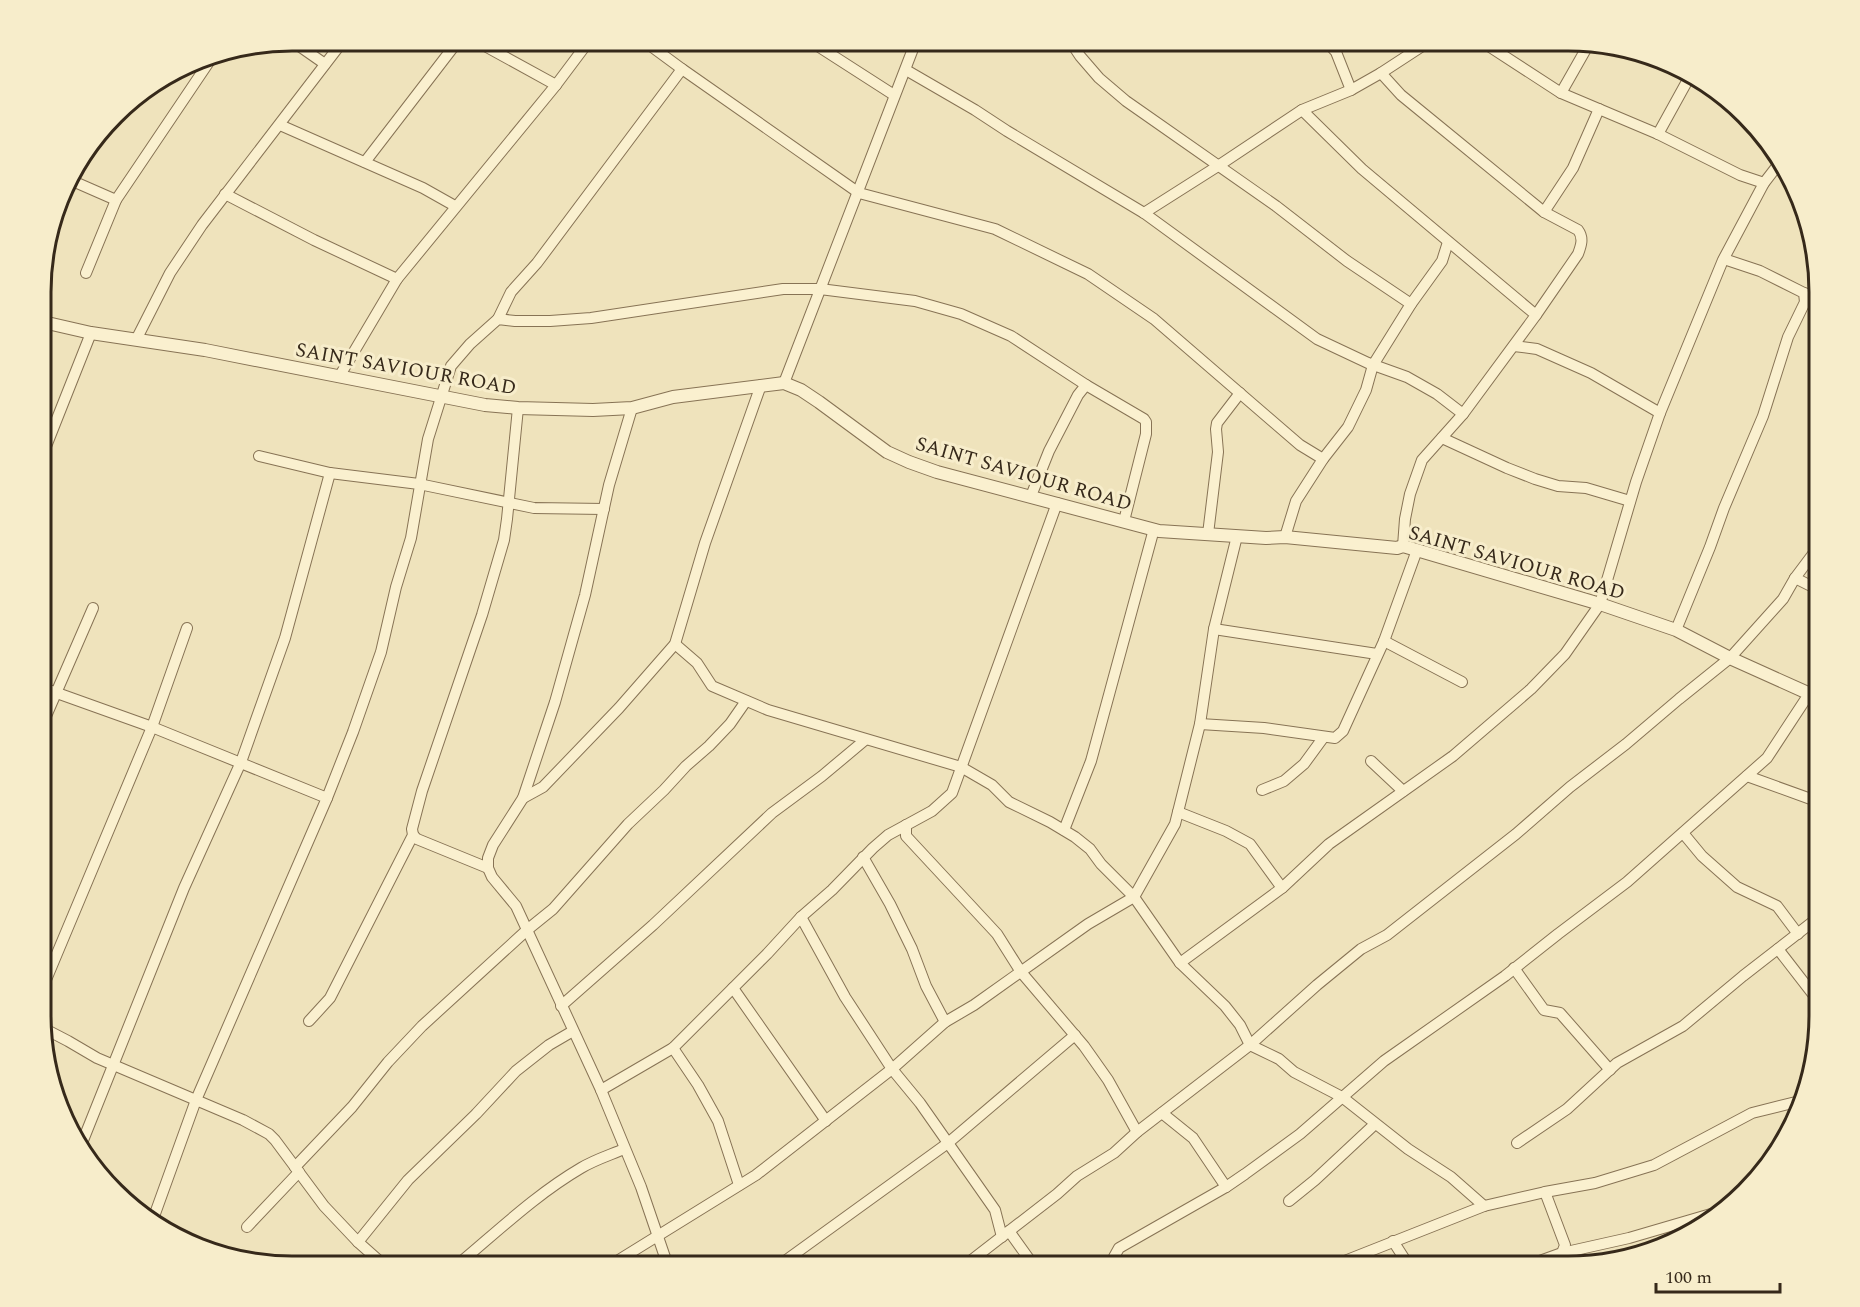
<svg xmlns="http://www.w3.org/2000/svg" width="1860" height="1307" font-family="Spectral,serif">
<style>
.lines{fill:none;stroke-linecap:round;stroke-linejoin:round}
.minor-casing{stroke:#877355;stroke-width:12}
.tertiary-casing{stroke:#877355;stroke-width:14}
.minor{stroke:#faf0cf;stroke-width:10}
.tertiary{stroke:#faf0cf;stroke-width:12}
.labels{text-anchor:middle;stroke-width:6;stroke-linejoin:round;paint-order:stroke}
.street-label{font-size:20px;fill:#36291a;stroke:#f7edcb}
.rim{fill:none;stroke:#36291a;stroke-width:3}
</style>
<rect width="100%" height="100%" fill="#efe3bc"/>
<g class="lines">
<g class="minor-casing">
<g id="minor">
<path d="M 292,41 L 325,64"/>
<path d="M 476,41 L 556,85"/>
<path d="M 644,41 L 682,69 L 859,193 L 995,229 L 1088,274 L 1154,319 L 1300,445 L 1323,459 L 1296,501 L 1285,537"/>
<path d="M 810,41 L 894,95"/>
<path d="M 1070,41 L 1080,56 L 1099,78 L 1126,101 L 1276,206 L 1347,261 L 1411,304"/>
<path d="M 1326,41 L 1336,52 L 1351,90"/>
<path d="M 1481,41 L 1561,93 L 1658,134 L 1740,175 L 1764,183"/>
<path d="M 906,70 L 975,110 L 1007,131 L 1144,213 L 1317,339 L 1368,363 L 1407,377 L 1437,394 L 1463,414"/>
<path d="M 1381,73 L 1401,95 L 1544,212 L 1578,230 C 1584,238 1581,246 1578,254 L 1536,315"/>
<path d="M 1561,93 L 1590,42"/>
<path d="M 1302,110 L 1362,169 L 1536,315 L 1463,414 L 1422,460 L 1410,494 L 1405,519 L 1403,546"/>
<path d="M 280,125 L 423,188 L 455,206"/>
<path d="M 1658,134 L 1690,76"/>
<path d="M 365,162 L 458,41"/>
<path d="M 68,179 L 116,200"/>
<path d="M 225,194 L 314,240 L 397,279"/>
<path d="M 1544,212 L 1573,168 L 1599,109"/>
<path d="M 1144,213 L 1218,166 L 1302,110 L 1351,90 L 1381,73 L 1430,41"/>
<path d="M 86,273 L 116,200 L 213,56"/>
<path d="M 1804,293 L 1819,297"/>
<path d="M 498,319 L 511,292 L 537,263 L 682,69"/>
<path d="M 136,340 L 170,273 L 202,225 L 343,41"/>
<path d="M 1514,346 L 1537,349 L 1591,373 L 1660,413"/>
<path d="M 339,377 L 397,279 L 556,85 L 589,41"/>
<path d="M 784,383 L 916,41"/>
<path d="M 632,408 L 609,485 L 585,595 L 555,702 L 523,798 L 493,845 L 488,858 L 488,868 L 492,877 L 516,906 L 601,1090 L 641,1187 L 668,1266"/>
<path d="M 1442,438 L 1507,468 L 1535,479 L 1558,486 L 1586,488 L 1630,501"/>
<path d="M 43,454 L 91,333"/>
<path d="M 259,456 L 330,473 L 419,484 L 534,508 L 604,509"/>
<path d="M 1323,459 L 1348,427 L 1366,390 L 1373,365 L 1411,304 L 1442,261 L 1448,242"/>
<path d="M 1031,496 L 1049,451 L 1078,395 L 1086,385"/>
<path d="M 1208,534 L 1218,452 L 1216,429 L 1217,423 L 1240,393"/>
<path d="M 1795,578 L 1819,590"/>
<path d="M 1214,629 L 1377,654"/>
<path d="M 1676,630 L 1710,547 L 1724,508 L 1763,416 L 1788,337 L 1805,302 L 1804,293 L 1760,271 L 1724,259"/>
<path d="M 1384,641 L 1462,682"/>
<path d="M 675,644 L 697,663 L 712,686 L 768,710 L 961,767 L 992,785 L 1009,802 L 1050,822 L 1075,837 L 1090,849 L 1101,864 L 1134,897 L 1180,963 L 1225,1006 L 1240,1025 L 1250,1045 L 1279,1059 L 1294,1072 L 1342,1097 L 1408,1149 L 1451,1177 L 1484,1206"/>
<path d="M 43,688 L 152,727 L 327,798 L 196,1100 L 152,1222"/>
<path d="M 43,723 L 93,608"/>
<path d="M 1200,724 L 1264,728 L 1335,738 L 1343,731 L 1384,641 L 1417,550"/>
<path d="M 1371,761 L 1403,791"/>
<path d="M 1747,776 L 1819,802"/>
<path d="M 1262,790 L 1284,781 L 1304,764 L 1323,738"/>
<path d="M 327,798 L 353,732 L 381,652 L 396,587 L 411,538 L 428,439 L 451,366 L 470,344 L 498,319 L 515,321 L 550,321 L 591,318 L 783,289 L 820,289 L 915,301 L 961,314 L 1011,336 L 1086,385 L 1144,419 L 1146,422 L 1146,434 L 1124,521"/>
<path d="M 523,798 L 543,787 L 619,708 L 675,644 L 705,543 L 761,385"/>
<path d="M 1178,812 L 1226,831 L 1250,844 L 1282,888"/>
<path d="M 906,825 L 906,836 L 997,934 L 1021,972 L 1084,1046 L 1108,1080 L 1137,1132"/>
<path d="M 1064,830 L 1091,761 L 1154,529"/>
<path d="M 1683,833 L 1702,856 L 1737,887 L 1777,906 L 1798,934"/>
<path d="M 413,835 L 417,839 L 488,868"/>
<path d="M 863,857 L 890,904 L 912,949 L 926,986 L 945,1022"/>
<path d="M 801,917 L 845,997 L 892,1069 L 920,1103 L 995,1210 L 1002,1237"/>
<path d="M 1778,949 L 1819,1002"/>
<path d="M 1180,963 L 1282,888 L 1329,844 L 1453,756 L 1531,689 L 1565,654 L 1600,604 L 1636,482 L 1660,413 L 1723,260 L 1764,183 L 1781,161"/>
<path d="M 1514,968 L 1544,1010 L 1560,1013 L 1610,1070"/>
<path d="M 43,987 L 152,727 L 187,628"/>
<path d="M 733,988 L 826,1121"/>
<path d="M 561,1006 L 653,925 L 772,813 L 822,776 L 865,740"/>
<path d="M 309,1021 L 330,998 L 413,835 L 412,829 L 422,791 L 482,615 L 504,540 L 507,519 L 518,408"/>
<path d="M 43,1028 L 68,1041 L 97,1058 L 243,1120 L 269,1134 L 275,1140 L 324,1206 L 358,1242 L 385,1266"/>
<path d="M 673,1048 L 698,1085 L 718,1121 L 739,1185"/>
<path d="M 601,1090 L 673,1048 L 767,954 L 801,917 L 832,890 L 873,848 L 888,835 L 932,811 L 952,793 L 1057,503"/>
<path d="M 1793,1103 L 1796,1115"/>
<path d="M 1162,1113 L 1193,1138 L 1226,1187"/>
<path d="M 1517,1143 L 1567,1109 L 1617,1063 L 1683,1026 L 1743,976 L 1819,917"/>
<path d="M 80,1148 L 184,888 L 241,762 L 285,638 L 330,473"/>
<path d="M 295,1167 L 352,1107 L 388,1062 L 422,1026 L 527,930 L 553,909 L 628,824 L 664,790 L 686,766 L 709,746 L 730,724 L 746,701"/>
<path d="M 1545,1192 L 1565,1245 L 1562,1253 L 1563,1266"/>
<path d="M 1289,1201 L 1315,1180 L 1375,1124"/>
<path d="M 247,1227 L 299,1172"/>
<path d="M 1009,1231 L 1034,1266"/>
<path d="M 1393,1241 L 1409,1266"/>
<path d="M 358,1242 L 408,1180 L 476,1114 L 516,1071 L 549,1045 L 573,1031"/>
<path d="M 456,1266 C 497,1232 535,1195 581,1168 C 594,1160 610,1155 624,1149"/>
<path d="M 609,1266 L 756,1175 L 892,1069 L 945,1022 L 974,1005 L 1088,924 L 1134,897 L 1175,824 L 1200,724 L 1214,629 L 1237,536"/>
<path d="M 778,1266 L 948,1143 L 1075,1035"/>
<path d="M 964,1266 L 1057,1194 L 1077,1176 L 1114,1153 L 1137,1132 L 1250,1045 L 1317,985 L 1361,949 L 1387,935 L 1516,834 L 1570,787 L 1626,744 L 1679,699 L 1730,658 L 1783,599 L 1795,578 L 1819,546"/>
<path d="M 1116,1266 L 1114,1257 L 1119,1248 L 1226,1187 L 1245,1174 L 1300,1134 L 1384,1061 L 1505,976 L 1558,934 L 1627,882 L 1767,758 L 1809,694"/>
<path d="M 1332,1266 L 1484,1206 L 1545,1192 L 1595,1183 L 1654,1165 L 1752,1113 L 1804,1100"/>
<path d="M 1526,1266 L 1562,1253 L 1629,1238 L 1711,1214"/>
</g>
</g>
<g class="tertiary-casing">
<path id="tertiary" d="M 43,322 L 91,333 L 205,350 L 485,405 L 518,408 L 593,410 L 632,408 L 673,397 L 784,383 L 801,390 L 819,402 L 887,452 L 909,462 L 937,472 L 1159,531 L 1266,538 L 1285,537 L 1397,548 L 1403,546 L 1600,604 L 1676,630 L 1730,658 L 1819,698"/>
</g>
<use href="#minor" class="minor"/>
<use href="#tertiary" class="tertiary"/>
</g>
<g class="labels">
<g class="street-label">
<text transform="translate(406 368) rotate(10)" y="7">SAINT SAVIOUR ROAD</text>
<text transform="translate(1024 473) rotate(16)" y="7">SAINT SAVIOUR ROAD</text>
<text transform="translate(1517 562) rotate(16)" y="7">SAINT SAVIOUR ROAD</text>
</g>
</g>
<path d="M0 0H1860V1307H0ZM292 51H1568A241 241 0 0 1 1809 292V1015A241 241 0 0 1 1568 1256H292A241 241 0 0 1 51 1015V292A241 241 0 0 1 292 51Z" fill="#f7edcb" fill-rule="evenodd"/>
<path class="rim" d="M292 51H1568A241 241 0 0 1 1809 292V1015A241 241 0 0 1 1568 1256H292A241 241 0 0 1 51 1015V292A241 241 0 0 1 292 51Z"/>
<path d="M1656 1283v9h124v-9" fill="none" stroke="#36291a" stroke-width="3"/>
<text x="1665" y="1283" font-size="18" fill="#36291a" stroke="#f7edcb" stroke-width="4.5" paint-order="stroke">100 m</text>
</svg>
